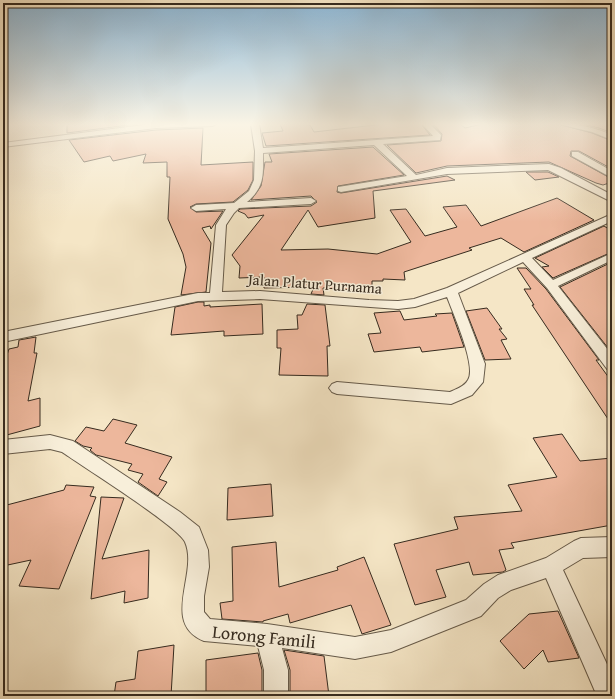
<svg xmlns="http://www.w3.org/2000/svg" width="615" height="699" font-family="'Gentium Book Plus',serif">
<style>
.building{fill:#edb79c;stroke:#362b1f}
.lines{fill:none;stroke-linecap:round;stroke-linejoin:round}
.street-casing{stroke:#665a49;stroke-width:2}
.street{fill:#f8efda;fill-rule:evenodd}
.labels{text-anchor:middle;stroke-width:3;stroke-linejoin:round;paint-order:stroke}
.street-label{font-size:15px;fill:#362b1f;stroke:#f8efda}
.near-street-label{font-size:18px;fill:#362b1f;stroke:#f8efda}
</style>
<rect width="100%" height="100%" fill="#f5e6c6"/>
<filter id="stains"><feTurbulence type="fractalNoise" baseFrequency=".005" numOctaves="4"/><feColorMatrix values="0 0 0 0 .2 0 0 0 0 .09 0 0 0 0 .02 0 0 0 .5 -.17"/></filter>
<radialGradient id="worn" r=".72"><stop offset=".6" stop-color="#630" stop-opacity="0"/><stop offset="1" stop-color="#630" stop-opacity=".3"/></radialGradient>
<g class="building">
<path d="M 67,124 L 136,124 L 67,133 Z"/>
<path d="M 280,124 L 310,125 L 314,132 L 384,124 L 421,124 L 430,135 L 266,146 L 262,133 L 283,131 Z"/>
<path d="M 433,124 L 460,124 L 465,128 L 482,124 L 558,124 L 592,133 L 612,141 L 612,169 L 579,151 L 571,151 L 570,156 L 612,179 L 612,182 L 603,185 L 596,183 L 549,162 L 447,166 L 416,173 L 387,145 L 441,141 L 442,134 Z"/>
<path d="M 583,124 L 612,124 L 612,133 L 599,128 Z"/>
<path d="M 203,128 L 201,165 L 253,162 L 253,180 L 248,190 L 233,202 L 196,204 L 190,207 L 196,212 L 223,211 L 211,229 L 210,226 L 202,228 L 211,243 L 206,292 L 181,295 L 186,267 L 183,254 L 168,219 L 170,177 L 167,177 L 167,162 L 143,163 L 146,154 L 113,161 L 110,156 L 84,162 L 69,140 L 156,130 Z"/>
<path d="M 373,147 L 404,175 L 338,186 L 337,192 L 341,193 L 447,176 L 455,180 L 373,191 L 375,218 L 318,227 L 308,210 L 281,250 L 328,249 L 377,254 L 411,242 L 390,210 L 406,209 L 425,236 L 457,227 L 443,207 L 466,205 L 481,226 L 557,198 L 594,220 L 524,252 L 501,238 L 469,248 L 472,250 L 404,272 L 405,280 L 383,279 L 383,281 L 372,281 L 372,291 L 323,288 L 324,295 L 311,294 L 314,287 L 264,288 L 264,277 L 239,278 L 240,266 L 232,255 L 264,215 L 248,218 L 245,214 L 238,211 L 240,209 L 311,206 L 317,202 L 311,196 L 251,200 L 261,186 L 265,162 L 272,162 L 269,154 Z"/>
<path d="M 526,172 L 548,172 L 559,177 L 535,180 Z"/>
<path d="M 604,226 L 612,231 L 612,252 L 553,278 L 542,267 L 549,266 L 535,258 Z"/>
<path d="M 612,262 L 612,353 L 560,287 Z"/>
<path d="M 517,268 L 526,268 L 546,289 L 599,360 L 596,360 L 612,382 L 612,425 L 532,305 L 534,305 L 524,289 L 531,289 Z"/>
<path d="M 198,302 L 204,302 L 204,306 L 210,305 L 210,307 L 262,304 L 263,334 L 224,336 L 224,331 L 171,335 L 175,307 Z"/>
<path d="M 307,304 L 325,305 L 330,346 L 327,346 L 328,376 L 279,375 L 281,348 L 277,348 L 277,330 L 298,329 L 297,315 L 302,315 Z"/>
<path d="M 487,308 L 502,329 L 499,329 L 507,339 L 501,340 L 511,359 L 485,360 L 466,311 Z"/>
<path d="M 400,311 L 404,320 L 437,316 L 435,314 L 452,313 L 464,347 L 422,352 L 420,347 L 374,352 L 368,334 L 381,333 L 374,313 Z"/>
<path d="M 36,337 L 34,353 L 37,353 L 28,401 L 40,398 L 40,426 L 3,436 L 3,359 L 6,358 L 9,349 L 18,347 L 19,340 Z"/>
<path d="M 113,419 L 137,425 L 125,443 L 172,457 L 159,479 L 167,482 L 158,496 L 138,482 L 143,474 L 128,470 L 132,464 L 96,455 L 90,450 L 92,448 L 83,446 L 75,441 L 86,427 L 104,431 Z"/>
<path d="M 562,434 L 580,461 L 612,458 L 612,525 L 511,543 L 514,548 L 499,550 L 506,570 L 503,572 L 473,575 L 469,562 L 436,570 L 446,597 L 415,605 L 394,544 L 458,529 L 454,517 L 522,511 L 508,485 L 557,477 L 533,438 Z"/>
<path d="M 271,484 L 273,516 L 227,520 L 228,488 Z"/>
<path d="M 66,485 L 94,487 L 90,496 L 96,497 L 59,589 L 19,586 L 31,560 L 3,566 L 3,506 L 64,490 Z"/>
<path d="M 101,497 L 124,498 L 102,559 L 149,550 L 148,598 L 124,603 L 125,591 L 91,599 Z"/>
<path d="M 276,542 L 279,587 L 338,570 L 337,567 L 364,557 L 391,625 L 362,634 L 351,605 L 290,623 L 288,614 L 263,621 L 263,622 L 222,619 L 220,603 L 233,601 L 232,547 Z"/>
<path d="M 558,611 L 579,658 L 548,662 L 543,650 L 524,669 L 500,641 L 529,614 Z"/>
<path d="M 174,645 L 171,696 L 114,696 L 116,682 L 135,679 L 138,651 Z"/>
<path d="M 284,650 L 324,656 L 329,696 L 290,696 L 290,670 Z"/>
<path d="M 258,653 L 262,670 L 262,696 L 206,696 L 206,660 Z"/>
</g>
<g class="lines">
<g class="street-casing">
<g id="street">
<path d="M 151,124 L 216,124 L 213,126 L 156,128 L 3,147 L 3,143 Z"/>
<path d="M 251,124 L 259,124 L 263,148 L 433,136 L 422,124 L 430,124 L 441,135 L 440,140 L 383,144 L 416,175 L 447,168 L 549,164 L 561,168 L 612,195 L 612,202 L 548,170 L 447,174 L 341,192 L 338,191 L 338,187 L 407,176 L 374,145 L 263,153 C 263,175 265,187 247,202 L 311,198 L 316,201 L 311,204 L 239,208 L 234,213 L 226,225 L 222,292 L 260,291 L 369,300 L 398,301 L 414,299 L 447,288 L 612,214 L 612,221 L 532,258 L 553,280 L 612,253 L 612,260 L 558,286 L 612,355 L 612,370 L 607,369 L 547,288 L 523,262 L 458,293 L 485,364 L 483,382 L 472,395 L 451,404 L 337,394 L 332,392 L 329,388 L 332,384 L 337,382 L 450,392 C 456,389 464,387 468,380 C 477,367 453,313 447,297 L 415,307 L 398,309 L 260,299 L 198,301 L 3,342 L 3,332 L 198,293 L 210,293 L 216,225 L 226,209 L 196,211 L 191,208 L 196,205 L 234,203 L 249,191 L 254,180 L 255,151 Z"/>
<path d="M 559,124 C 578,124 594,127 612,135 L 612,140 L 592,132 Z"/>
<path d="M 572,152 L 578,152 L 612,171 L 612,178 L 572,156 Z"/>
<path d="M 50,435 L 73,441 L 180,512 L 199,527 L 208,550 L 209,567 L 204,596 L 204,612 L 210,619 L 267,624 L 355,637 L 391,630 L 466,600 L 484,584 L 498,575 L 546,558 L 574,541 L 581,538 L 612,537 L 612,557 L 583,558 L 563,570 L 612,675 L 612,696 L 597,696 L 546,578 L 511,590 L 498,598 L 481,616 L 391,652 L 355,659 L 282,648 L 288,670 L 288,696 L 264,696 L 264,670 L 258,646 L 204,641 C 160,623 199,573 185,542 C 179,527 82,466 62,452 L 50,449 L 3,454 L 3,440 Z"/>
</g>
</g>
<use href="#street" class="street"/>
</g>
<linearGradient id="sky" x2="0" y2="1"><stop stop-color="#8cb8d8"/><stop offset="0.56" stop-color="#faf4e5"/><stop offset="1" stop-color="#faf4e5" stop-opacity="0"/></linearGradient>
<rect width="615" height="222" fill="url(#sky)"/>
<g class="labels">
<g class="street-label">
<text transform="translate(315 284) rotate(4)" y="5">Jalan Platur Purnama</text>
</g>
<g class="near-street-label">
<text transform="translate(264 637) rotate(6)" y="6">Lorong Famili</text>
</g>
</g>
<rect width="615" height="699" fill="none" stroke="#f5e6c6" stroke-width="16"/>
<rect x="4" y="4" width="607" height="691" fill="none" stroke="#362b1f" stroke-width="2"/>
<rect x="8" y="8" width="599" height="683" fill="none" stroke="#362b1f"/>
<rect width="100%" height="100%" filter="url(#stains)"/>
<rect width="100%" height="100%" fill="url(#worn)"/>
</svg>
